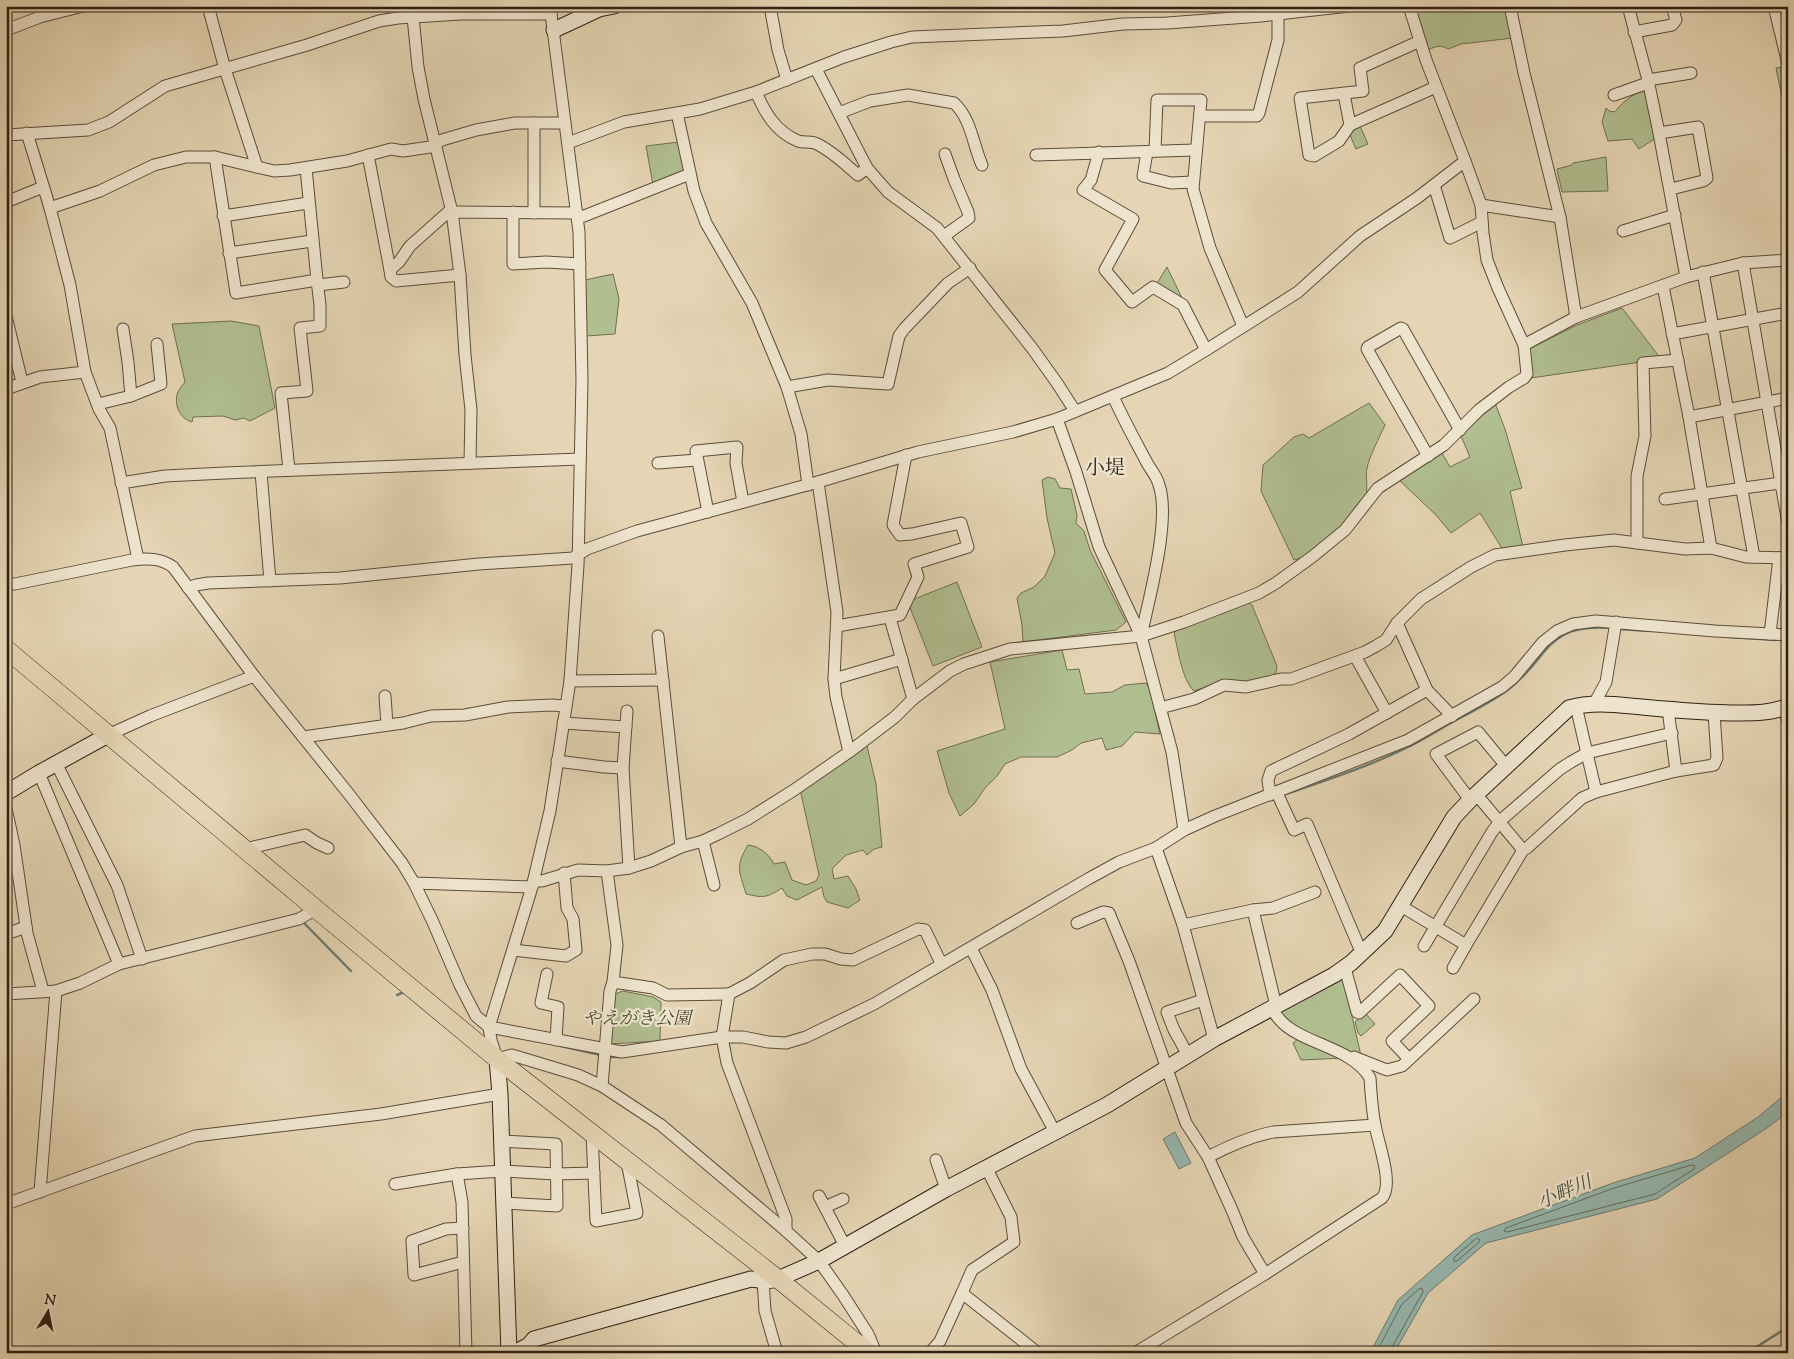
<svg xmlns="http://www.w3.org/2000/svg" width="1794" height="1359" font-family="'Sorts Mill Goudy','Noto Serif JP',serif">
<style>
.green{fill:#b0be90;stroke:#6f6e52}
.water{fill:#96b8af;stroke:#6c7b71}
.lines{fill:none;stroke-linecap:round;stroke-linejoin:round}
.shore{stroke:#626c61;stroke-width:1}
.stream{stroke:#6c7b71;stroke-width:2.5}
.street-casing{stroke:#5c4c3b;stroke-width:13}
.secondary-casing{stroke:#2e1f13;stroke-width:17}
.primary-casing{stroke:#2e1f13;stroke-width:19}
.street{stroke:#eee4ce;stroke-width:11}
.secondary{stroke:#eee4ce;stroke-width:15}
.primary{stroke:#e5d5b4;stroke-width:18}
.labels{text-anchor:middle;stroke-width:4.5;stroke-linejoin:round;paint-order:stroke}
.park-label{font-size:18px;font-style:italic;fill:#4e4732;stroke:#eee4ce}
.water-label{font-size:19px;font-style:italic;fill:#4d4d42;stroke:#eee4ce}
.quarter-label{font-size:20px;fill:#2e1f13;stroke:#eee4ce}
</style>
<rect width="100%" height="100%" fill="#e5d5b4"/>
<filter id="stains"><feTurbulence type="fractalNoise" baseFrequency=".004" numOctaves="4"/><feColorMatrix values="0 0 0 0 .2 0 0 0 0 .09 0 0 0 0 .02 0 0 0 .5 -.17"/></filter>
<radialGradient id="worn" r=".72"><stop offset=".6" stop-color="#630" stop-opacity="0"/><stop offset="1" stop-color="#630" stop-opacity=".3"/></radialGradient>
<g class="green">
<path d="M 1419,6 L 1508,6 L 1513,38 L 1461,44 L 1448,49 C 1440,44 1434,47 1426,51 L 1414,10 Z"/>
<path d="M 1785,67 L 1788,79 L 1788,127 L 1776,68 Z"/>
<path d="M 1646,87 L 1656,138 L 1639,149 L 1632,139 L 1608,141 L 1602,122 L 1606,108 L 1609,111 L 1615,112 C 1626,97 1633,97 1646,87 Z"/>
<path d="M 1360,126 L 1368,144 L 1356,149 L 1350,135 L 1354,129 Z"/>
<path d="M 679,142 L 686,174 L 653,185 L 646,146 Z"/>
<path d="M 1606,157 L 1608,191 L 1562,192 L 1557,169 L 1572,165 L 1573,163 Z"/>
<path d="M 1167,267 L 1183,300 L 1156,285 Z"/>
<path d="M 613,274 L 619,299 L 615,334 L 586,336 L 585,280 Z"/>
<path d="M 1622,308 L 1661,359 L 1531,378 L 1529,349 L 1577,325 Z"/>
<path d="M 231,321 L 259,326 L 275,408 L 250,421 L 244,418 L 235,420 L 223,416 L 193,417 L 192,422 C 180,419 173,404 178,392 C 179,389 183,385 185,382 L 172,324 Z"/>
<path d="M 1369,403 L 1385,425 C 1380,436 1369,457 1367,468 C 1365,477 1369,490 1365,498 C 1354,516 1314,557 1294,560 L 1261,491 L 1263,465 L 1294,437 L 1303,434 L 1309,438 Z"/>
<path d="M 1495,403 L 1505,429 L 1522,488 L 1510,491 L 1523,547 L 1503,550 L 1480,513 L 1451,533 L 1436,515 L 1399,480 L 1442,453 L 1450,467 L 1470,457 L 1461,436 Z"/>
<path d="M 1048,477 L 1055,479 L 1060,488 L 1071,489 L 1077,515 L 1076,523 L 1084,531 L 1090,550 L 1126,622 L 1116,630 L 1023,642 L 1022,625 L 1017,598 L 1021,593 L 1034,587 L 1045,576 L 1055,553 L 1047,518 L 1042,480 Z"/>
<path d="M 957,582 L 982,647 L 933,666 L 909,605 L 912,600 Z"/>
<path d="M 1247,602 L 1252,605 L 1277,666 L 1276,673 L 1272,676 L 1246,683 L 1223,681 L 1194,691 C 1182,680 1178,649 1174,633 L 1179,628 Z"/>
<path d="M 1062,650 L 1067,670 L 1079,669 L 1085,694 L 1112,692 L 1125,685 L 1146,683 L 1150,690 L 1160,734 L 1135,732 L 1122,746 L 1106,750 L 1102,738 L 1081,743 L 1072,750 L 1057,757 L 1021,757 L 1005,764 L 997,776 L 985,788 L 974,804 L 960,816 L 949,793 L 937,751 L 1005,729 L 990,662 Z"/>
<path d="M 867,746 L 876,784 L 882,847 L 874,849 L 867,855 L 863,850 L 846,855 L 832,869 L 834,879 L 848,876 L 856,889 L 860,900 L 848,908 L 827,902 L 824,897 L 822,887 L 797,900 L 787,896 L 782,888 C 767,898 763,898 746,894 C 739,870 735,867 748,845 C 759,846 769,854 774,864 L 785,862 L 792,880 L 806,885 L 816,881 L 819,875 L 800,789 Z"/>
<path d="M 1343,976 L 1361,1056 C 1333,1045 1298,1036 1280,1011 Z"/>
<path d="M 623,991 L 653,997 L 661,1002 L 660,1041 L 611,1044 L 612,995 Z"/>
<path d="M 1365,1013 L 1375,1024 L 1361,1036 L 1358,1033 L 1355,1022 Z"/>
<path d="M 1299,1038 L 1344,1058 L 1301,1060 L 1293,1043 Z"/>
</g>
<g class="water">
<path d="M 1788,1092 L 1788,1112 L 1767,1128 L 1657,1199 L 1486,1243 L 1428,1293 L 1394,1353 L 1370,1353 L 1398,1300 L 1472,1235 L 1613,1183 L 1695,1158 L 1758,1117 Z"/>
<path d="M 1175,1132 L 1191,1163 L 1179,1169 L 1163,1139 Z"/>
</g>
<g class="lines">
<g class="shore">
<path d="M 1692,1165 L 1695,1166 L 1694,1169 L 1655,1194 L 1507,1232 L 1504,1231 L 1506,1228 L 1614,1188 Z"/>
<path d="M 1477,1238 L 1480,1240 L 1479,1242 L 1457,1261 L 1454,1261 L 1454,1258 Z"/>
<path d="M 1376,1353 L 1402,1304 L 1419,1289 L 1422,1288 L 1423,1292 L 1391,1349 L 1390,1353"/>
</g>
<g class="stream">
<path d="M 1619,629 L 1649,631"/>
<path d="M 1729,637 L 1776,640"/>
<path d="M 1281,796 C 1323,781 1368,767 1408,747 C 1425,739 1441,728 1458,719 C 1475,710 1495,700 1510,688 C 1551,655 1546,623 1611,628"/>
<path d="M 304,923 L 351,971"/>
<path d="M 210,936 L 226,932"/>
<path d="M 397,995 L 404,992"/>
<path d="M 561,1046 L 601,1055"/>
<path d="M 609,1057 L 623,1057"/>
<path d="M 1747,1353 L 1788,1327"/>
</g>
<g class="street-casing">
<g id="street">
<path d="M 208,6 L 225,69 L 257,167"/>
<path d="M 550,6 L 579,232 L 582,380 L 578,565 L 570,681 L 550,811 L 532,887 L 489,1027 L 491,1040 L 497,1059 L 512,1055 L 578,1075 L 602,1086 L 661,1125 L 784,1229 L 819,1261 L 843,1295 L 868,1334 L 876,1353"/>
<path d="M 770,6 L 778,50 L 787,80"/>
<path d="M 1510,6 L 1524,73 L 1560,217 L 1576,317"/>
<path d="M 1628,6 L 1648,80 L 1659,133 L 1686,277"/>
<path d="M 1774,6 L 1788,64"/>
<path d="M 413,17 L 418,67 L 424,99 L 452,212 L 460,275 L 465,355 L 471,410 L 470,463"/>
<path d="M 6,30 L 40,17 L 83,6"/>
<path d="M 1634,32 L 1672,25 L 1676,20 L 1672,6"/>
<path d="M 1420,41 L 1360,68 L 1363,91 L 1300,98 L 1309,155 L 1314,156 L 1339,141 L 1350,125 L 1436,87"/>
<path d="M 816,69 L 867,168 L 888,192 L 937,228 L 1032,348 L 1057,383 L 1075,411"/>
<path d="M 1648,80 L 1691,73"/>
<path d="M 756,92 C 765,113 776,132 798,141 C 804,143 812,141 817,144 C 832,151 845,164 858,175 L 867,168"/>
<path d="M 1344,94 L 1350,125"/>
<path d="M 1614,95 L 1648,83"/>
<path d="M 677,113 L 694,191 L 706,223 L 752,303 L 787,387 L 801,434 L 808,485"/>
<path d="M 839,113 L 870,101 L 908,95 L 954,103 C 971,118 973,145 982,165"/>
<path d="M 1200,116 L 1257,116 L 1259,113 L 1278,40 L 1278,14"/>
<path d="M 27,133 L 50,208 L 70,285 L 85,372 L 99,409 L 110,428 L 138,559"/>
<path d="M 1659,133 L 1698,127 L 1707,178 L 1703,181 L 1671,189"/>
<path d="M 6,135 L 88,130 L 109,122 L 165,86 L 307,45 L 379,21 L 398,18 L 461,14 L 551,14"/>
<path d="M 568,143 L 624,122 L 700,109 L 756,92 L 844,57 L 891,42 L 912,37 L 1063,31 L 1123,24 L 1167,23 L 1261,16 L 1349,6"/>
<path d="M 1155,151 L 1157,100 L 1201,100 L 1193,189 L 1210,248 L 1243,326"/>
<path d="M 1099,152 L 1091,180 L 1083,190 L 1133,219 L 1105,270 L 1132,302 L 1153,287 L 1183,305 L 1206,350"/>
<path d="M 1147,152 L 1143,176 L 1171,183 L 1193,182"/>
<path d="M 368,155 L 390,270 L 399,262 L 410,246 L 447,213 L 452,212 L 577,213"/>
<path d="M 1036,155 L 1195,150"/>
<path d="M 215,157 L 236,293 L 317,280 L 306,168"/>
<path d="M 1434,185 L 1450,238 L 1482,222"/>
<path d="M 6,202 L 43,187"/>
<path d="M 1481,205 L 1560,217"/>
<path d="M 50,208 L 100,191 L 154,165 L 186,157 L 215,157 L 274,171 L 290,170 L 347,161 L 391,149 L 403,151 L 430,147 L 442,140 L 476,130 L 515,123 L 565,123"/>
<path d="M 513,212 L 513,264 L 546,262 L 580,264"/>
<path d="M 534,213 L 534,123"/>
<path d="M 223,216 L 308,203"/>
<path d="M 577,217 L 584,216 L 690,174"/>
<path d="M 1623,231 L 1675,215"/>
<path d="M 944,236 L 969,218 L 968,212 L 954,179 L 945,154"/>
<path d="M 229,253 L 312,241"/>
<path d="M 1743,263 L 1788,524"/>
<path d="M 390,270 L 391,277 L 396,281 L 460,275"/>
<path d="M 1703,272 L 1754,557"/>
<path d="M 318,285 L 344,282"/>
<path d="M 1663,286 L 1689,417 L 1711,548"/>
<path d="M 6,316 L 22,382"/>
<path d="M 1672,334 L 1788,313"/>
<path d="M 1524,345 L 1576,317 L 1686,277 L 1743,263 L 1788,260"/>
<path d="M 787,387 L 828,380 L 888,384 L 899,336 L 904,329 L 948,283 L 970,268"/>
<path d="M 6,389 L 40,377 L 85,372"/>
<path d="M 131,396 L 161,384 L 157,344"/>
<path d="M 1113,396 C 1123,419 1135,440 1146,461 C 1150,469 1157,476 1159,485 C 1171,519 1149,599 1141,636"/>
<path d="M 98,404 L 131,396 L 128,362 L 123,329"/>
<path d="M 1689,417 L 1788,398"/>
<path d="M 1057,419 L 1076,472 L 1099,547 L 1141,636 L 1172,752 L 1184,830"/>
<path d="M 1428,456 L 1367,349 L 1368,347 L 1401,328 L 1403,329 L 1460,430"/>
<path d="M 658,463 L 697,460"/>
<path d="M 289,470 L 281,393 L 307,391 L 300,328 L 320,326 L 320,305 L 317,280"/>
<path d="M 261,472 L 270,581"/>
<path d="M 818,482 L 837,612 L 834,679 L 836,697 L 849,752"/>
<path d="M 121,483 L 165,476 L 225,473 L 580,459"/>
<path d="M 1665,499 L 1787,482"/>
<path d="M 708,512 L 696,451 L 737,447 L 736,463 L 743,502"/>
<path d="M 1637,543 L 1637,476 L 1645,436 L 1643,363 L 1678,360"/>
<path d="M 6,584 L 15,584 L 132,560 C 147,558 161,558 173,567 L 254,676 L 348,793 L 402,863 L 414,883 L 432,920 L 460,985 L 476,1016 L 489,1027 L 622,1052 L 722,1037 L 743,1037 L 768,1042 L 786,1043 L 806,1037 L 874,1004 L 1088,879 L 1119,862 L 1156,848 L 1184,830 L 1215,816 L 1408,740 L 1502,687 L 1514,677 L 1543,642 L 1557,631 L 1573,624 L 1596,621 L 1715,631 L 1788,635"/>
<path d="M 188,588 L 196,585 L 208,583 L 340,578 L 479,564 L 573,558 L 587,549 L 637,531 L 818,482 L 918,452 L 1013,432 L 1057,419 L 1168,373 L 1206,350 L 1298,292 L 1360,236 L 1417,198 L 1465,161 L 1426,60 L 1409,6"/>
<path d="M 890,618 L 913,699"/>
<path d="M 1397,623 L 1427,690 L 1452,716"/>
<path d="M 837,626 L 900,615 L 918,577 L 914,564 L 968,547 L 961,523 L 912,534 L 900,535 L 893,525 L 906,455"/>
<path d="M 1770,634 L 1779,558"/>
<path d="M 658,636 L 681,847"/>
<path d="M 1355,656 L 1387,713"/>
<path d="M 834,679 L 902,659"/>
<path d="M 570,681 L 663,680"/>
<path d="M 385,696 L 387,725"/>
<path d="M 1594,704 L 1606,682 L 1616,622"/>
<path d="M 1576,706 L 1596,792"/>
<path d="M 1160,708 L 1194,699 L 1224,685 L 1246,687 L 1281,679 L 1291,679 L 1365,652 L 1376,646 L 1386,640 L 1397,623 L 1421,599 L 1471,567 L 1495,555 L 1565,545 L 1614,540 L 1685,549 L 1711,548 L 1746,557 L 1788,558"/>
<path d="M 1783,708 L 1788,721"/>
<path d="M 1668,709 L 1676,771"/>
<path d="M 627,711 L 623,768 L 629,868"/>
<path d="M 563,723 L 626,727"/>
<path d="M 108,735 L 150,716 L 254,676"/>
<path d="M 303,737 L 403,723 L 431,716 L 465,715 L 508,707 L 552,705 L 565,706"/>
<path d="M 557,761 L 604,767 L 623,768"/>
<path d="M 56,763 L 117,885 L 142,959"/>
<path d="M 39,773 L 119,964"/>
<path d="M 1277,793 L 1294,830 L 1307,824 L 1362,954"/>
<path d="M 1476,794 L 1523,850"/>
<path d="M 1270,795 L 1268,780 L 1271,771 L 1349,734 L 1427,690"/>
<path d="M 1470,800 L 1436,754 L 1478,732 L 1506,766"/>
<path d="M 6,808 L 14,845 L 27,933 L 43,991"/>
<path d="M 703,841 L 714,885"/>
<path d="M 1156,848 L 1183,925 L 1214,1039"/>
<path d="M 245,849 L 305,835 L 317,843 L 328,848"/>
<path d="M 607,871 L 617,945 L 613,982"/>
<path d="M 534,881 L 542,881 L 578,870 L 607,871 L 629,868 L 651,861 L 681,847 L 703,841 L 718,834 L 748,819 L 794,790 L 849,752 L 895,717 L 913,699 L 950,671 L 964,664 L 1010,649 L 1141,636 L 1184,622 L 1259,593 L 1276,583 L 1312,557 L 1345,530 L 1378,488 L 1444,445 L 1479,410 L 1509,387 L 1524,378 L 1527,374 L 1524,345 L 1498,288 L 1487,260 L 1483,233 L 1481,205 L 1465,161"/>
<path d="M 414,883 L 532,887"/>
<path d="M 1401,906 L 1466,945 L 1523,850 L 1527,848 L 1582,798 L 1596,792 L 1676,771 L 1714,765 L 1717,758 L 1714,713"/>
<path d="M 1253,910 L 1276,1006"/>
<path d="M 1077,923 L 1103,912 L 1109,913 L 1129,961 L 1186,1123 L 1208,1157 L 1232,1210 L 1243,1237 L 1265,1274 L 1135,1353"/>
<path d="M 1183,925 L 1253,910 L 1273,908 L 1315,892"/>
<path d="M 6,934 L 26,927"/>
<path d="M 1424,946 L 1492,832 L 1500,821 L 1560,769 L 1571,762 L 1587,753 L 1672,733"/>
<path d="M 971,948 L 992,990 L 1021,1069 L 1055,1132"/>
<path d="M 513,950 L 566,956 L 576,950 L 573,919 L 567,908 L 564,873"/>
<path d="M 1345,968 L 1357,1012 L 1359,1013 L 1400,975 L 1429,1006 L 1392,1041 L 1409,1059"/>
<path d="M 1453,968 L 1466,945"/>
<path d="M 547,974 L 541,1003 L 558,1007 L 556,1040"/>
<path d="M 6,994 L 56,991 L 80,983 L 119,964 L 299,919 L 316,909"/>
<path d="M 1188,1055 L 1174,1030 L 1167,1012 L 1203,1000"/>
<path d="M 1354,1057 L 1387,1070 L 1402,1066 L 1474,999"/>
<path d="M 602,1086 L 610,991 L 613,982 L 653,988 L 667,995 L 729,994"/>
<path d="M 592,1134 L 596,1221 L 637,1213 L 627,1162"/>
<path d="M 501,1141 L 556,1144 L 557,1206 L 504,1203"/>
<path d="M 1208,1157 C 1229,1146 1249,1137 1273,1132 L 1375,1125"/>
<path d="M 936,1160 L 946,1189"/>
<path d="M 986,1167 L 1011,1217 L 1014,1242 L 972,1270 L 962,1293 L 1038,1353"/>
<path d="M 457,1174 L 462,1202 L 466,1353"/>
<path d="M 395,1184 L 457,1174 L 502,1171 L 556,1174 L 594,1173"/>
<path d="M 40,1192 L 56,991"/>
<path d="M 819,1196 L 845,1246"/>
<path d="M 6,1204 L 195,1136 L 381,1114 L 500,1094"/>
<path d="M 825,1207 L 843,1199"/>
<path d="M 786,1231 L 786,1219 L 727,1063 L 722,1037 L 729,994 L 750,983 L 784,960 L 812,954 L 825,954 L 841,959 L 853,960 L 918,929 L 925,930 L 941,963"/>
<path d="M 463,1262 L 414,1275 L 412,1241 L 446,1229 L 463,1228"/>
<path d="M 1265,1274 L 1382,1198 C 1394,1184 1378,1143 1375,1125 C 1372,1110 1371,1094 1370,1078 C 1349,1042 1288,1045 1272,1008"/>
<path d="M 763,1280 L 765,1311 L 777,1353"/>
<path d="M 930,1353 L 940,1341 L 962,1293"/>
</g>
</g>
<g class="secondary-casing">
<g id="secondary">
<path d="M 554,30 L 599,9 L 614,6"/>
<path d="M 6,793 L 39,773 L 108,735"/>
<path d="M 497,1059 L 500,1094 L 509,1353"/>
<path d="M 514,1353 L 529,1345 L 534,1339 L 751,1279 L 767,1281 L 778,1279 L 819,1261 L 946,1189 L 1107,1105 L 1214,1039 L 1334,975 L 1351,963 L 1385,931 L 1454,817 L 1470,800 L 1569,708 C 1593,701 1619,705 1642,707 C 1674,710 1706,713 1739,713 C 1755,713 1772,713 1788,706"/>
</g>
</g>
<g class="primary-casing">
<path id="primary" d="M 6,649 L 316,909 L 497,1059 L 778,1279 L 869,1353"/>
</g>
<use href="#street" class="street"/>
<use href="#secondary" class="secondary"/>
<use href="#primary" class="primary"/>
</g>
<g class="labels">
<g class="park-label">
<text x="637" y="1024">やえがき公園</text>
</g>
<g class="water-label">
<text transform="translate(1564 1191) rotate(-23)" y="7">小畔川</text>
</g>
<g class="quarter-label">
<text x="1105" y="474">小堤</text>
</g>
</g>
<rect width="1794" height="1359" fill="none" stroke="#e5d5b4" stroke-width="25"/>
<rect x="8" y="8" width="1779" height="1344" fill="none" stroke="#2e1f13" stroke-width="2.5"/>
<rect x="12" y="12" width="1769" height="1334" fill="none" stroke="#2e1f13"/>
<g transform="translate(48 1312) rotate(10)" stroke="#eee4ce" stroke-width="4" paint-order="stroke">
<path d="M0-4L9 19L0 12L-9 19Z" fill="#2e1f13"/>
<text y="-8" font-size="14" font-weight="bold" text-anchor="middle" fill="#2e1f13">N</text>
</g>
<rect width="100%" height="100%" filter="url(#stains)"/>
<rect width="100%" height="100%" fill="url(#worn)"/>
</svg>
